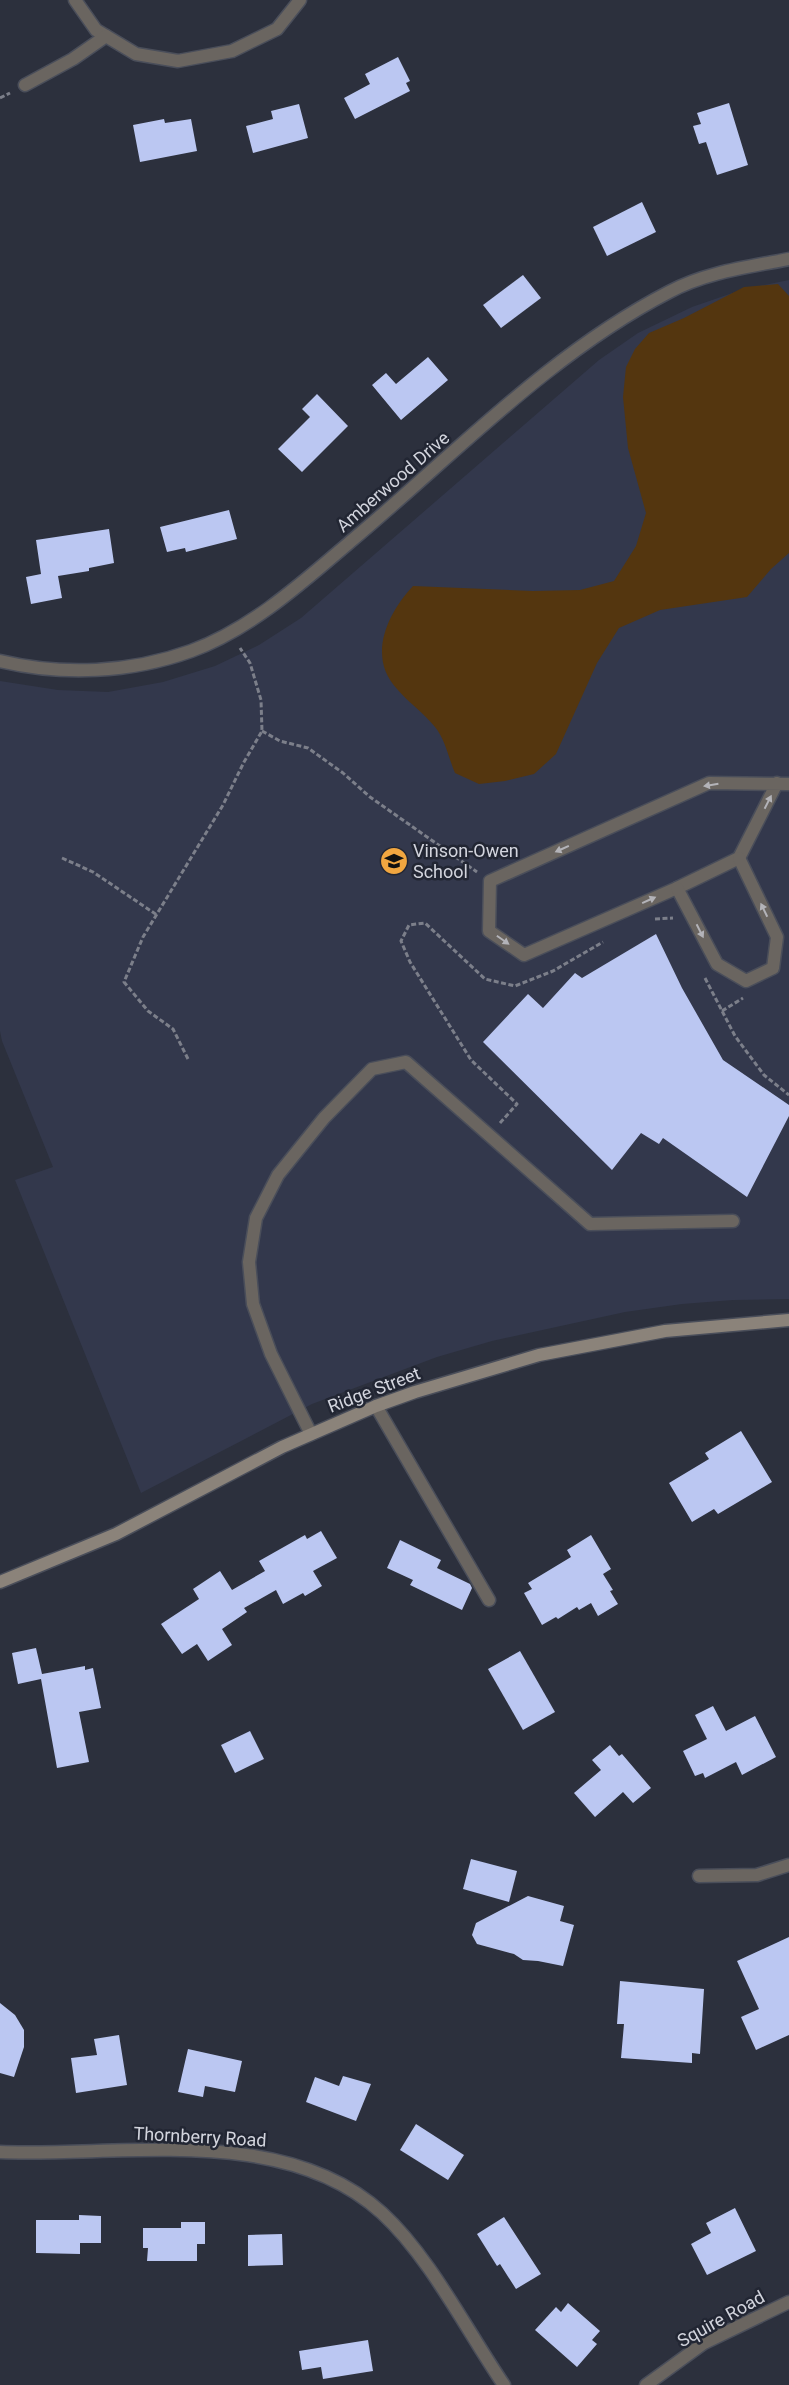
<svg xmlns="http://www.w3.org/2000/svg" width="789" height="2385" font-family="Roboto,sans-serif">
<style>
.built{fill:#33384c}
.green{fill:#54360f}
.building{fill:#bbc7f2}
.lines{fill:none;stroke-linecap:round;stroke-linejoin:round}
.lane-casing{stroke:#4a4e5a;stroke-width:15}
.street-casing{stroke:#4a4e5a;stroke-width:15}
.secondary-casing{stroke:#4a4e5a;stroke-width:15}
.path{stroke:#7c7f8a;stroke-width:3;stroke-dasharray:5 2.5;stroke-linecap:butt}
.lane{stroke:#6a6560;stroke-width:12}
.street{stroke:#6a6560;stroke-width:12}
.secondary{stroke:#8b837a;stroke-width:12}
.oneway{fill:#b3b3b8}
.labels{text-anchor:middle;stroke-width:5;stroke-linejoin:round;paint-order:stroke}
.street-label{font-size:18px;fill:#d2d4dd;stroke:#222633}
.poi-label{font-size:18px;fill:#d2d4dd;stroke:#222633;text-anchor:start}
</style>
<rect width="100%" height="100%" fill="#2c303d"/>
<path class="built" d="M 789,280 L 789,1299 L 733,1300 L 682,1304 L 625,1312 L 492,1341 L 437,1357 L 312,1404 L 141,1493 L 15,1180 L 53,1167 L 2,1041 L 0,1031 L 0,681 L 58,690 L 108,692 L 163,682 L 215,666 L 259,645 L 301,618 L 599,360 L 638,333 L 692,307 L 744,289 Z"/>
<path class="green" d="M 778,284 L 789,296 L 789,553 L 771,569 L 747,597 L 660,610 L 619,628 L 597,663 L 556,754 L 534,774 L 505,781 L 479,784 L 455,773 C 449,759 445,739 435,727 C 424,713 409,703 397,689 C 367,657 387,614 413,586 L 533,591 L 580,590 L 614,581 L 636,546 L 646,513 L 628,448 L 623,397 L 626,367 L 635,349 L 649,333 L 684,318 L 744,287 Z"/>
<g class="building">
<path d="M 398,57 L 410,81 L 406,83 L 410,91 L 355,119 L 344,98 L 370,84 L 365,74 Z"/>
<path d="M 729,103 L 748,165 L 717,175 L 706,142 L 699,144 L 693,126 L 701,124 L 697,113 Z"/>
<path d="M 299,104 L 308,138 L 253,153 L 246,126 L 273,119 L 271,111 Z"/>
<path d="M 164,119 L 165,123 L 191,119 L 197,151 L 140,162 L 133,125 Z"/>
<path d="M 642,202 L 656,232 L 607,256 L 593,227 Z"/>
<path d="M 523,275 L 541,298 L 501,328 L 483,305 Z"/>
<path d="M 428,357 L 448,380 L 401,420 L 372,385 L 386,373 L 396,384 Z"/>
<path d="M 317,394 L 348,426 L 302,472 L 278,449 L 310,417 L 302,409 Z"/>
<path d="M 229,510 L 237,539 L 186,552 L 185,548 L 167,552 L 160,527 Z"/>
<path d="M 109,529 L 114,563 L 89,568 L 89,571 L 58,576 L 62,598 L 31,604 L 26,577 L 41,574 L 36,540 Z"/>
<path d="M 656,934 L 682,988 L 723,1060 L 789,1105 L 789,1116 L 747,1197 L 663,1138 L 659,1144 L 641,1133 L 612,1170 L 483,1042 L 528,994 L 543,1008 L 575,973 L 582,978 Z"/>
<path d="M 741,1431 L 772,1482 L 718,1514 L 714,1509 L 692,1522 L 669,1483 L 709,1459 L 705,1453 Z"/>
<path d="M 321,1531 L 337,1558 L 313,1571 L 322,1586 L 305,1596 L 303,1593 L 283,1604 L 276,1590 L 244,1608 L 247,1612 L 222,1629 L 232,1645 L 208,1661 L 197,1644 L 182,1654 L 161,1624 L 199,1599 L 193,1589 L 220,1571 L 232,1590 L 265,1571 L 259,1561 L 305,1535 L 307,1539 Z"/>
<path d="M 591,1535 L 611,1569 L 603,1574 L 613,1590 L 610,1591 L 618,1604 L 598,1616 L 591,1603 L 579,1610 L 577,1607 L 558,1619 L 556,1617 L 542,1625 L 524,1593 L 532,1589 L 528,1583 L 571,1557 L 567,1550 Z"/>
<path d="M 400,1540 L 441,1560 L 437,1568 L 470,1584 L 472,1588 L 462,1610 L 410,1585 L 413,1580 L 387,1568 Z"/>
<path d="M 36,1648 L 42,1674 L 85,1666 L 85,1670 L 93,1668 L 101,1708 L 79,1712 L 89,1762 L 57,1768 L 41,1679 L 18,1684 L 12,1653 Z"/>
<path d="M 520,1651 L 555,1712 L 523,1730 L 488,1669 Z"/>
<path d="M 713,1706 L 726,1731 L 755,1716 L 776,1757 L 742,1775 L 736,1762 L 705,1778 L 703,1773 L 695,1776 L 683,1751 L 707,1739 L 695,1715 Z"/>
<path d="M 250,1731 L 264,1759 L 235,1773 L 221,1745 Z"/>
<path d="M 610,1745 L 619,1756 L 622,1754 L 651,1788 L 633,1803 L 623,1792 L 595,1817 L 574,1793 L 601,1770 L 592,1760 Z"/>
<path d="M 471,1859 L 517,1871 L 509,1902 L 463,1889 Z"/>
<path d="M 528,1896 L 564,1906 L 560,1921 L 574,1925 L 563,1966 L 538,1961 L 523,1960 L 514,1954 L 477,1944 L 472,1935 L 476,1923 Z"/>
<path d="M 789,1937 L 789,2035 L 756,2050 L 741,2017 L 759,2009 L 737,1961 Z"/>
<path d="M 620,1981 L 704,1989 L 700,2054 L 692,2053 L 692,2063 L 621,2058 L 624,2024 L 617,2024 Z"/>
<path d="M 0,2003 L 15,2015 L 24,2030 L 24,2047 L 14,2077 L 0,2073 Z"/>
<path d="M 119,2035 L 127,2085 L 76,2093 L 71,2058 L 97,2055 L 94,2039 Z"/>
<path d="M 188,2049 L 242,2061 L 235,2092 L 205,2086 L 203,2097 L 178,2092 Z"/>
<path d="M 343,2076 L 371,2084 L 356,2121 L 306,2102 L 315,2077 L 339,2086 Z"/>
<path d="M 416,2124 L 464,2155 L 448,2180 L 400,2150 Z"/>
<path d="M 735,2208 L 756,2251 L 707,2275 L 691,2244 L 711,2233 L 706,2223 Z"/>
<path d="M 79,2215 L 101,2216 L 101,2243 L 80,2243 L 80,2254 L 36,2253 L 36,2220 L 79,2220 Z"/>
<path d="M 504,2217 L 541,2274 L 516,2289 L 500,2264 L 497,2266 L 477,2234 Z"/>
<path d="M 181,2222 L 205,2222 L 205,2244 L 197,2244 L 197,2261 L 147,2261 L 148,2248 L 143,2248 L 143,2228 L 181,2228 Z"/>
<path d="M 282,2234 L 283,2265 L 248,2266 L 248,2235 Z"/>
<path d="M 568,2303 L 600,2331 L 592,2340 L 597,2344 L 577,2367 L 535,2330 L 556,2307 L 561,2312 Z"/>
<path d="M 368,2340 L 373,2371 L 323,2379 L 321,2367 L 302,2370 L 299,2351 Z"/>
</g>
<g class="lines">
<g class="lane-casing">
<g id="lane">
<path d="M 777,783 L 739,858 L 677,888 L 524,955 L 489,931 L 490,881 L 709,783 L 789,784"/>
<path d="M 677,888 L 717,964 L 746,981 L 773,968 L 777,937 L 739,858"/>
<path d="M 376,1406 L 489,1600"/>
<path d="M 311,1434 L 271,1354 L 253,1304 L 249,1262 L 256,1218 L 278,1175 L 324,1118 L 372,1069 L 406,1062 L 590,1224 L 733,1221"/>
</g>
</g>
<g class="street-casing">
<g id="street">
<path d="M 75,0 L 96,30 L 106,36"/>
<path d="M 25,85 L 73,59 L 106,36 L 136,54 L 178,61 L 232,51 L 277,29 L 300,0"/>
<path d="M 0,661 C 63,676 130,673 191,651 C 251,629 302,583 350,542 C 453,456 549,354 669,292 C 706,272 749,267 789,259"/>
<path d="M 699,1876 L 757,1875 L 789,1865"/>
<path d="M 0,2152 C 122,2157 284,2123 382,2213 C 430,2257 467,2331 504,2385"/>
<path d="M 646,2385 L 704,2343 L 789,2302"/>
</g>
</g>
<g class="secondary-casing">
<path id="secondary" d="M 0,1582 L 116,1534 L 282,1447 L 376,1406 L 415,1392 L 539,1355 L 665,1331 L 789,1320"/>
</g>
<g class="path">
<path d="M 0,98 L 10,93"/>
<path d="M 262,731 L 280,741 L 308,748 L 343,773 L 370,797 L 477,872"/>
<path d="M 62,858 L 93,872 L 157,915"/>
<path d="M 655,919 L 673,918"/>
<path d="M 705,978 L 735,1036 L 764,1075 L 789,1095"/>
<path d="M 722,1011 L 743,998"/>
<path d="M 188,1059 L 173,1029 L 148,1011 L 124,982 L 143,937 L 223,805 L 244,762 L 262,731 L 261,700 L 250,663 L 240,648"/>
<path d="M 500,1123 L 517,1104 L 471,1060 L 410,962 L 401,941 L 409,925 L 425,923 L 485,979 L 515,986 L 553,971 L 603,942"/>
</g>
<use href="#lane" class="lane"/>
<use href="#street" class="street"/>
<use href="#secondary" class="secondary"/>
</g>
<defs><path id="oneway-solid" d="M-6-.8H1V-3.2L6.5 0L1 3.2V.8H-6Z" transform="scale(1.25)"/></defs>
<g class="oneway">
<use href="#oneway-solid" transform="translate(711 785) rotate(171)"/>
<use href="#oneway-solid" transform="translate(768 802) rotate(-63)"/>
<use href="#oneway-solid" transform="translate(562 849) rotate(156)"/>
<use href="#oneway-solid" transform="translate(649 900) rotate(-24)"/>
<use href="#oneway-solid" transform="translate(764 910) rotate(-116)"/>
<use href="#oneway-solid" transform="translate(700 931) rotate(63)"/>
<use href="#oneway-solid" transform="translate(503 940) rotate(35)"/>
</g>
<defs>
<g id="school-disc" transform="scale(1.4375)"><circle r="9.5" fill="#f1a640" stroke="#222633"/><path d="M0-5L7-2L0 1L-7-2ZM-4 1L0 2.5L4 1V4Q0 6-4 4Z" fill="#111"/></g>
</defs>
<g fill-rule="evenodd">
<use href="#school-disc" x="394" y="861"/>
</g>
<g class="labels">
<g class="street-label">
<text transform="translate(393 482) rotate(-41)" y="6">Amberwood Drive</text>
<text transform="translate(374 1390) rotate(-21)" y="6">Ridge Street</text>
<text transform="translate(200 2137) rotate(3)" y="6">Thornberry Road</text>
<text transform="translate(721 2319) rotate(-29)" y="6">Squire Road</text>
</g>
<g class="poi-label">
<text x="413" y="857">Vinson-Owen<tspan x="413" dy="21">School</tspan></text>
</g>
</g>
</svg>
